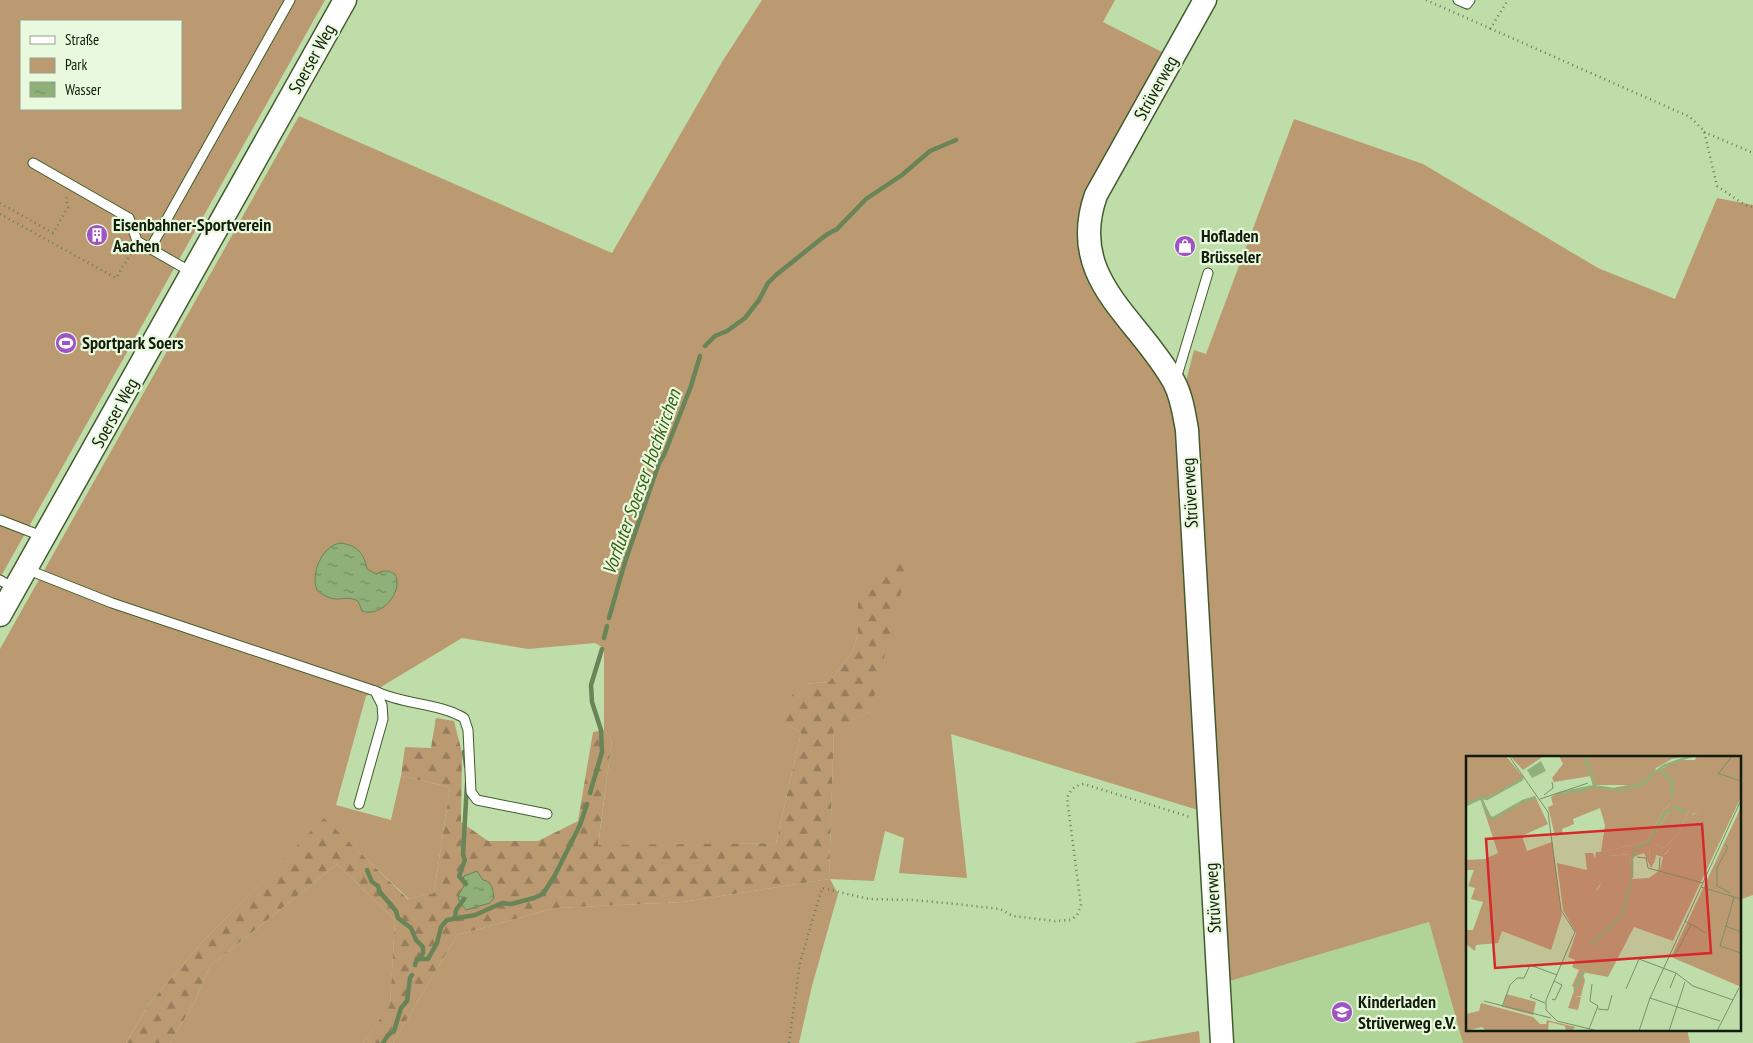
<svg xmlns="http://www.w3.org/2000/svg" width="1753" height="1043" font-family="'PT Sans Narrow',sans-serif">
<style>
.built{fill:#b0d398}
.green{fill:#bb9a72;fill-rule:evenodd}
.forest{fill:url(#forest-firs)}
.water{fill:url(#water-ripples);stroke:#698457}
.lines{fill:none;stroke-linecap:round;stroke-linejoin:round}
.stream{stroke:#698457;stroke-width:4.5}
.lane-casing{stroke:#425c2e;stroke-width:11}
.secondary-casing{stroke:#425c2e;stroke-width:25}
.path{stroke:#687d59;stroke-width:2.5;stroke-dasharray:1 4;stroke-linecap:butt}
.lane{stroke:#fff;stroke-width:9}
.secondary{stroke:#fff;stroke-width:22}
.labels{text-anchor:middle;stroke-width:4.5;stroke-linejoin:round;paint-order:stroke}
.street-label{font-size:18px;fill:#111c09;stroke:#e8f9de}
.poi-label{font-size:18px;font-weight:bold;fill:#111c09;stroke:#e8f9de;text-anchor:start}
.water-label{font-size:19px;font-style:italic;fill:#375e0d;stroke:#e8f9de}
.inset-river{fill:none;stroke:#8fb078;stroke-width:2.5}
.inset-road{fill:none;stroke:#799069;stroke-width:1}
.view{fill:#d62828;fill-opacity:0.15;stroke:#d62828;stroke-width:2.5}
.inset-edge{fill:none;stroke:#111c09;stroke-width:2.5}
</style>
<defs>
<pattern id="forest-firs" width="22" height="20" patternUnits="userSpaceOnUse" patternTransform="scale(1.25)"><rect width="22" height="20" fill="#bb9a72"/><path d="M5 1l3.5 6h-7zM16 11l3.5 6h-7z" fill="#977d5c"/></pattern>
<pattern id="water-ripples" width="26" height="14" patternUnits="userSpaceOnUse" patternTransform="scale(1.25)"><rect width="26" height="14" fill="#8fb078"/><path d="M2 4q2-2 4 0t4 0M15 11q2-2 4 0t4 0" fill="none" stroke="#738e61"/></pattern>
</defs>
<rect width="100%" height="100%" fill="#bedda9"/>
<path class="built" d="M 1429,922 L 1463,1043 L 1231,1043 L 1226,982 Z"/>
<g class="green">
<path d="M 0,0 L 325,0 L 0,578 ZM 21,21 L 181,21 L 181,109 L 21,109 Z"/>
<path d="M 762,0 L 1115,0 L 1103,22 L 1162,52 L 1085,194 C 1083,201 1079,209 1078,216 C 1066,287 1135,331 1164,388 C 1171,400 1173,414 1177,428 L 1198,810 L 951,734 L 967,878 L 899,873 L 904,838 L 885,831 L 874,881 L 830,879 L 838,894 L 812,986 L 799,1043 L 393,1043 L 457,935 L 555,908 L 683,902 L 829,879 L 834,727 L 870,712 L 858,603 L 858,633 L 853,651 L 829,682 L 800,684 L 786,723 L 801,733 L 776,843 L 598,846 L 612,740 L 604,730 L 604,648 L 595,643 L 528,649 L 462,638 L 366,696 L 336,805 L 391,820 L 401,776 L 450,787 L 434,893 L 409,899 L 324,819 L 204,940 L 149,1004 L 126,1043 L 0,1043 L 0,649 L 299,116 L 612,253 L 722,62 Z"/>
<path d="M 1294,119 L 1423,164 L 1598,268 L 1675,299 L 1717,198 L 1753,205 L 1753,895 L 1739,900 L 1739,757 L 1467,757 L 1467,1029 L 1687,1029 L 1690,1043 L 1463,1043 L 1429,922 L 1226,982 L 1184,389 L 1194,350 L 1206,354 Z"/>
<path d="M 337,864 L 395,920 L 390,1006 L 363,1043 L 170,1043 L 194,1003 L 210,966 Z"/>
<path d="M 1199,1031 L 1200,1043 L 1133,1043 Z"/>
</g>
<path class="forest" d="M 911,553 L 870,712 L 834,728 L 829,879 L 683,902 L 555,908 L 457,935 L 393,1043 L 363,1043 L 390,1005 L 395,920 L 337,864 L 210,966 L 194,1003 L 170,1043 L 126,1043 L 149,1004 L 204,940 L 324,818 L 408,899 L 434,893 L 450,787 L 401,776 L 405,747 L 431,748 L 436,718 L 454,721 L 462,753 L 461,822 L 488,841 L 538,841 L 578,821 L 593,732 L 604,730 L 612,740 L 598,845 L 776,843 L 801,733 L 786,723 L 783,708 L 800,684 L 829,682 L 853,651 L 858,633 L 858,603 Z"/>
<g class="water">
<path d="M 340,543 C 357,545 364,553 367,569 L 376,574 C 383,570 388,570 395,574 C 404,592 381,618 362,611 L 358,601 C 343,593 337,607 317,590 C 310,574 322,546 340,543 Z"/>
<path d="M 477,871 L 483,880 C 492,881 493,890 494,898 L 490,903 L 466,910 L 459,901 L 458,896 L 464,886 L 462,881 L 464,876 Z"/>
</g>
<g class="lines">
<g class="stream">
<path d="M 705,346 L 715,336 L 727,331 L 745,318 L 759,300 L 768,283 L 776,275 L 826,235 L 837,229 L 866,199 L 902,175 L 930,151 L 956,140"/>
<path d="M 609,618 L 625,562 L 659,463 L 664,455 L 691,386 L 700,356"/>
<path d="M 604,638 L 607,626"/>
<path d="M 464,752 L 466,766"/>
<path d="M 590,793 L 602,752 L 601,730 L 592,702 L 591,685 L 602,649"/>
<path d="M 367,870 L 372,882 L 378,886 L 380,892 L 396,911 L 398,918 L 411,928 L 416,940 L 423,947 L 423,953 L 419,959"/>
<path d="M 466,884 L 459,876 L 465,860 L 463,855 L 467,783"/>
<path d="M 455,918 L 456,910 L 464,899"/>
<path d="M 415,965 L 417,959 L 428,959 L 437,943 L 441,927 L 447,920 L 475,915 L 502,903 L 511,904 L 534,898 L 543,894 L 555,875 L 580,825 L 587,804"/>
<path d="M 383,1043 L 388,1035 L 394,1031 L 401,1008 L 407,1001 L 410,978 L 412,975"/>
</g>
<g class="lane-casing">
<g id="lane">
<path d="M 1458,0 L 1467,4 L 1470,0"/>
<path d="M 33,163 L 129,218 L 137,241 L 193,273"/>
<path d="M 150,249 L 290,0"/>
<path d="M 1176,379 L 1208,273"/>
<path d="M 0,520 L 44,537"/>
<path d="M 26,569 L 112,603 L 375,691 L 382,705 L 383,719 L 359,804"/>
<path d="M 0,580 L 15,589"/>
<path d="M 375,691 C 404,705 439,703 464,718 L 468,730 L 471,792 L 477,800 L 547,814"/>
</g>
</g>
<g class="secondary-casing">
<g id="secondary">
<path d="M 1205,0 L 1096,195 C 1066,279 1138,317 1174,382 C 1182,397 1184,414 1187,430 L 1222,1043"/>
<path d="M 0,615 L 345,0"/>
</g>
</g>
<g class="path">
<path d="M 1426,0 L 1690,117 L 1704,131 L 1717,186 L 1745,205 L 1753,207"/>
<path d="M 1490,29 L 1508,0"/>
<path d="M 1704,132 L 1753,153"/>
<path d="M 0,203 L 53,233 L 68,207 L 66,199 L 68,195"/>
<path d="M 0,214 L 116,278 L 132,251"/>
<path d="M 789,1043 L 800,962 L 822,888 L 869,899 L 913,900 L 956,904 L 1000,909 L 1013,916 L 1055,921 L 1071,920 L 1077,915 L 1081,906 L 1067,798 C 1070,790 1075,785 1084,784 L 1190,817"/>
</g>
<use href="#lane" class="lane"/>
<use href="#secondary" class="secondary"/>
</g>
<defs>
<g id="building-disc" transform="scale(1.125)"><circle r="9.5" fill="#9f53c5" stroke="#e8f9de"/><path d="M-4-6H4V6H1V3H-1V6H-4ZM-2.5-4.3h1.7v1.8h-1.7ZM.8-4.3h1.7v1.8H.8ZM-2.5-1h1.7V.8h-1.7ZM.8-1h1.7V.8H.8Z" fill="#fff"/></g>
<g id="shop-disc" transform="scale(1.125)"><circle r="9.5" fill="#9f53c5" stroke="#e8f9de"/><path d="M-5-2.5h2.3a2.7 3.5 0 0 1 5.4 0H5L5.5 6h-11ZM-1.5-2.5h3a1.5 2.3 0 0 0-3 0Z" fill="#fff"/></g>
<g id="stadium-disc" transform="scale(1.125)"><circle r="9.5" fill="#9f53c5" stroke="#e8f9de"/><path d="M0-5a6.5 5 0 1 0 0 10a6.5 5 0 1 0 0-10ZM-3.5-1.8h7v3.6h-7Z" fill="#fff"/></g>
<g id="school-disc" transform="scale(1.125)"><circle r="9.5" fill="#9f53c5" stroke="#e8f9de"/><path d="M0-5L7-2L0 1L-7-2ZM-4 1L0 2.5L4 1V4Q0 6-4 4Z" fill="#fff"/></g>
</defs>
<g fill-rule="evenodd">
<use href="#building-disc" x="97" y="235"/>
<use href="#shop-disc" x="1185" y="246"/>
<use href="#stadium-disc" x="66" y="343"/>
<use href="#school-disc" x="1342" y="1012"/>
</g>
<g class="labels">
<g class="street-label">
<text transform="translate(312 59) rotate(-61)" y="6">Soerser Weg</text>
<text transform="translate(1156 88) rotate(-61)" y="6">Strüverweg</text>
<text transform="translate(115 413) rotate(-61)" y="6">Soerser Weg</text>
<text transform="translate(1190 493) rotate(-93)" y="6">Strüverweg</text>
<text transform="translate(1213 898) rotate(-93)" y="6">Strüverweg</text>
</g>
<g class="poi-label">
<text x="113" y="231">Eisenbahner-Sportverein<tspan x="113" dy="21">Aachen</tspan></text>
<text x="1201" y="242">Hofladen<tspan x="1201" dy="21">Brüsseler</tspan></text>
<text x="82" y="349">Sportpark Soers</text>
<text x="1358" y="1008">Kinderladen<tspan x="1358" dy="21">Strüverweg e.V.</tspan></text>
</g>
<g class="water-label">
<text transform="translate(641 482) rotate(-70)" y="7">Vorfluter Soerser Hochkirchen</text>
</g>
</g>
<g transform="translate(1466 756)">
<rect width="275" height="275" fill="#bedda9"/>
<path d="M 0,0 L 40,0 L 58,22 L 23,41 L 0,48 ZM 44,0 L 78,0 L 57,14 ZM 93,0 L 222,0 L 206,3 L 190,12 L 189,16 L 213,4 L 229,4 L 231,0 L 275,0 L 275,41 L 207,185 L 168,171 L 142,221 L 116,216 L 119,224 L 115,240 L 109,240 L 115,241 L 112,254 L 102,252 L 109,232 L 106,230 L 113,214 L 106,211 L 109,204 L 102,201 L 110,177 L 97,154 L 91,107 L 121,114 L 119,97 L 127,97 L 129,102 L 130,96 L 135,96 L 139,69 L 134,52 L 107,63 L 108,68 L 96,73 L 97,78 L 89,80 L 82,51 L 87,49 L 85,41 L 93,36 L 126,30 L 147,32 L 162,29 L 127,29 L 125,20 L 88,26 L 86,22 L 97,8 ZM 204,48 L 203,57 L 189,76 L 189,87 L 196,93 L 211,80 L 223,54 L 233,59 L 228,57 L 199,99 L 184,91 L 183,104 L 189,105 L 190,99 L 197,101 L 194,114 L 183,122 L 166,123 L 164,98 L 142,100 L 134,130 L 129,136 L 136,114 L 136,96 L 181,86 L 198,53 ZM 69,40 L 82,68 L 56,80 L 61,95 L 86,86 L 96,159 L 85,194 L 36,175 L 32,187 L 10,189 L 9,195 L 0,188 L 0,174 L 7,174 L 17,146 L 5,143 L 9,132 L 2,130 L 8,114 L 0,114 L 0,104 L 19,103 L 32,97 L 16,48 L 17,45 L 26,62 L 59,43 ZM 275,51 L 275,234 L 273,230 L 205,201 ZM 40,238 L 70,246 L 67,259 L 37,251 Z" fill="#bb9a72" fill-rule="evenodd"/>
<path d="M 208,45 L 208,50 L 189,76 L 189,87 L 196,93 L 211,80 L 223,54 L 234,57 L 227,57 L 225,66 L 198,99 L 184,91 L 183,104 L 189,105 L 185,112 L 178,97 L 167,101 L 165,112 L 164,98 L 142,100 L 143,116 L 128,137 L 132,117 L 136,114 L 135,96 L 181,86 L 198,53 ZM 15,247 L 67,261 L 74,268 L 80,268 L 81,264 L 109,271 L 106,275 L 100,275 L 99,270 L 83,266 L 82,275 L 20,275 L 16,271 L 0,275 L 0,258 L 13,255 Z" fill="#bb9a72"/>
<path d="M 75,5 L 80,15 L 66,22 L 61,14 Z" fill="#8fb078"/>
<path class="inset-river" d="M 119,0 L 128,29M 194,13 L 206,24 L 206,42M 104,35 L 128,30 L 153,34 L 174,29 L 197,10 L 225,0M 92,38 L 121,33M 16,42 L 21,43 L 57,23M 0,49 L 15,42 L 23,61 L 27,62 L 57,45 L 70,42M 206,49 L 220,57M 186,80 L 198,58 L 204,54M 166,103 L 171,91 L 182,87 L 186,82M 166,122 L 166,104M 156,159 L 165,126M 126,188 L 155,160M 108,234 L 118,216"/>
<path class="inset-road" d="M 43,0 L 82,56 L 95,154 L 109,176 L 80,244 L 80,254 L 91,265 L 132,275M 251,17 L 275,25M 253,17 L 266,0M 78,39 L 87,32 L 86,26M 74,43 L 122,27M 259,88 L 262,91 L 251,112 L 251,130 L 264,137M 171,101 L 180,102 L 182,112 L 193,115M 194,101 L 193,115 L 237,127M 235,131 L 275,143M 219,165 L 240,177M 260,170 L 268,141M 275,176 L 260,170 L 254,190 L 275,197M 209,200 L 225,168M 204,232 L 210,217M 160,233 L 173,203 L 210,217 L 227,230 L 267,244M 66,238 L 64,241 L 79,247M 184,242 L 254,265M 86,243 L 89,244 L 96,229 L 88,225M 18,245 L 85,262M 36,251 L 44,229 L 51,222 L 58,222 L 64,209 L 91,219M 132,253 L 142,254 L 146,239M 123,273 L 132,250 L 124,245 L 126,228M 173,275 L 184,242 L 275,44M 203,275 L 219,226M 251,275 L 273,232"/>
<path class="view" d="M 236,68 L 245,197 L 29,212 L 20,83 Z"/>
<rect width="275" height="275" class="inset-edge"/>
</g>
<rect x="20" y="20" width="162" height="90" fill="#e8f9de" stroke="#92a189"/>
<rect x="30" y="36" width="25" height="8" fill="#ffffff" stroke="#92a189"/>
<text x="65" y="45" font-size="15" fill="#111c09">Straße</text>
<rect x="30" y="58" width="25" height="15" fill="#bb9a72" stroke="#92a189"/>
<text x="65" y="70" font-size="15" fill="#111c09">Park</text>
<rect x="30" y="82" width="25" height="15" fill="url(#water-ripples)" stroke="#92a189"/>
<text x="65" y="95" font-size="15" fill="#111c09">Wasser</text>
</svg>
